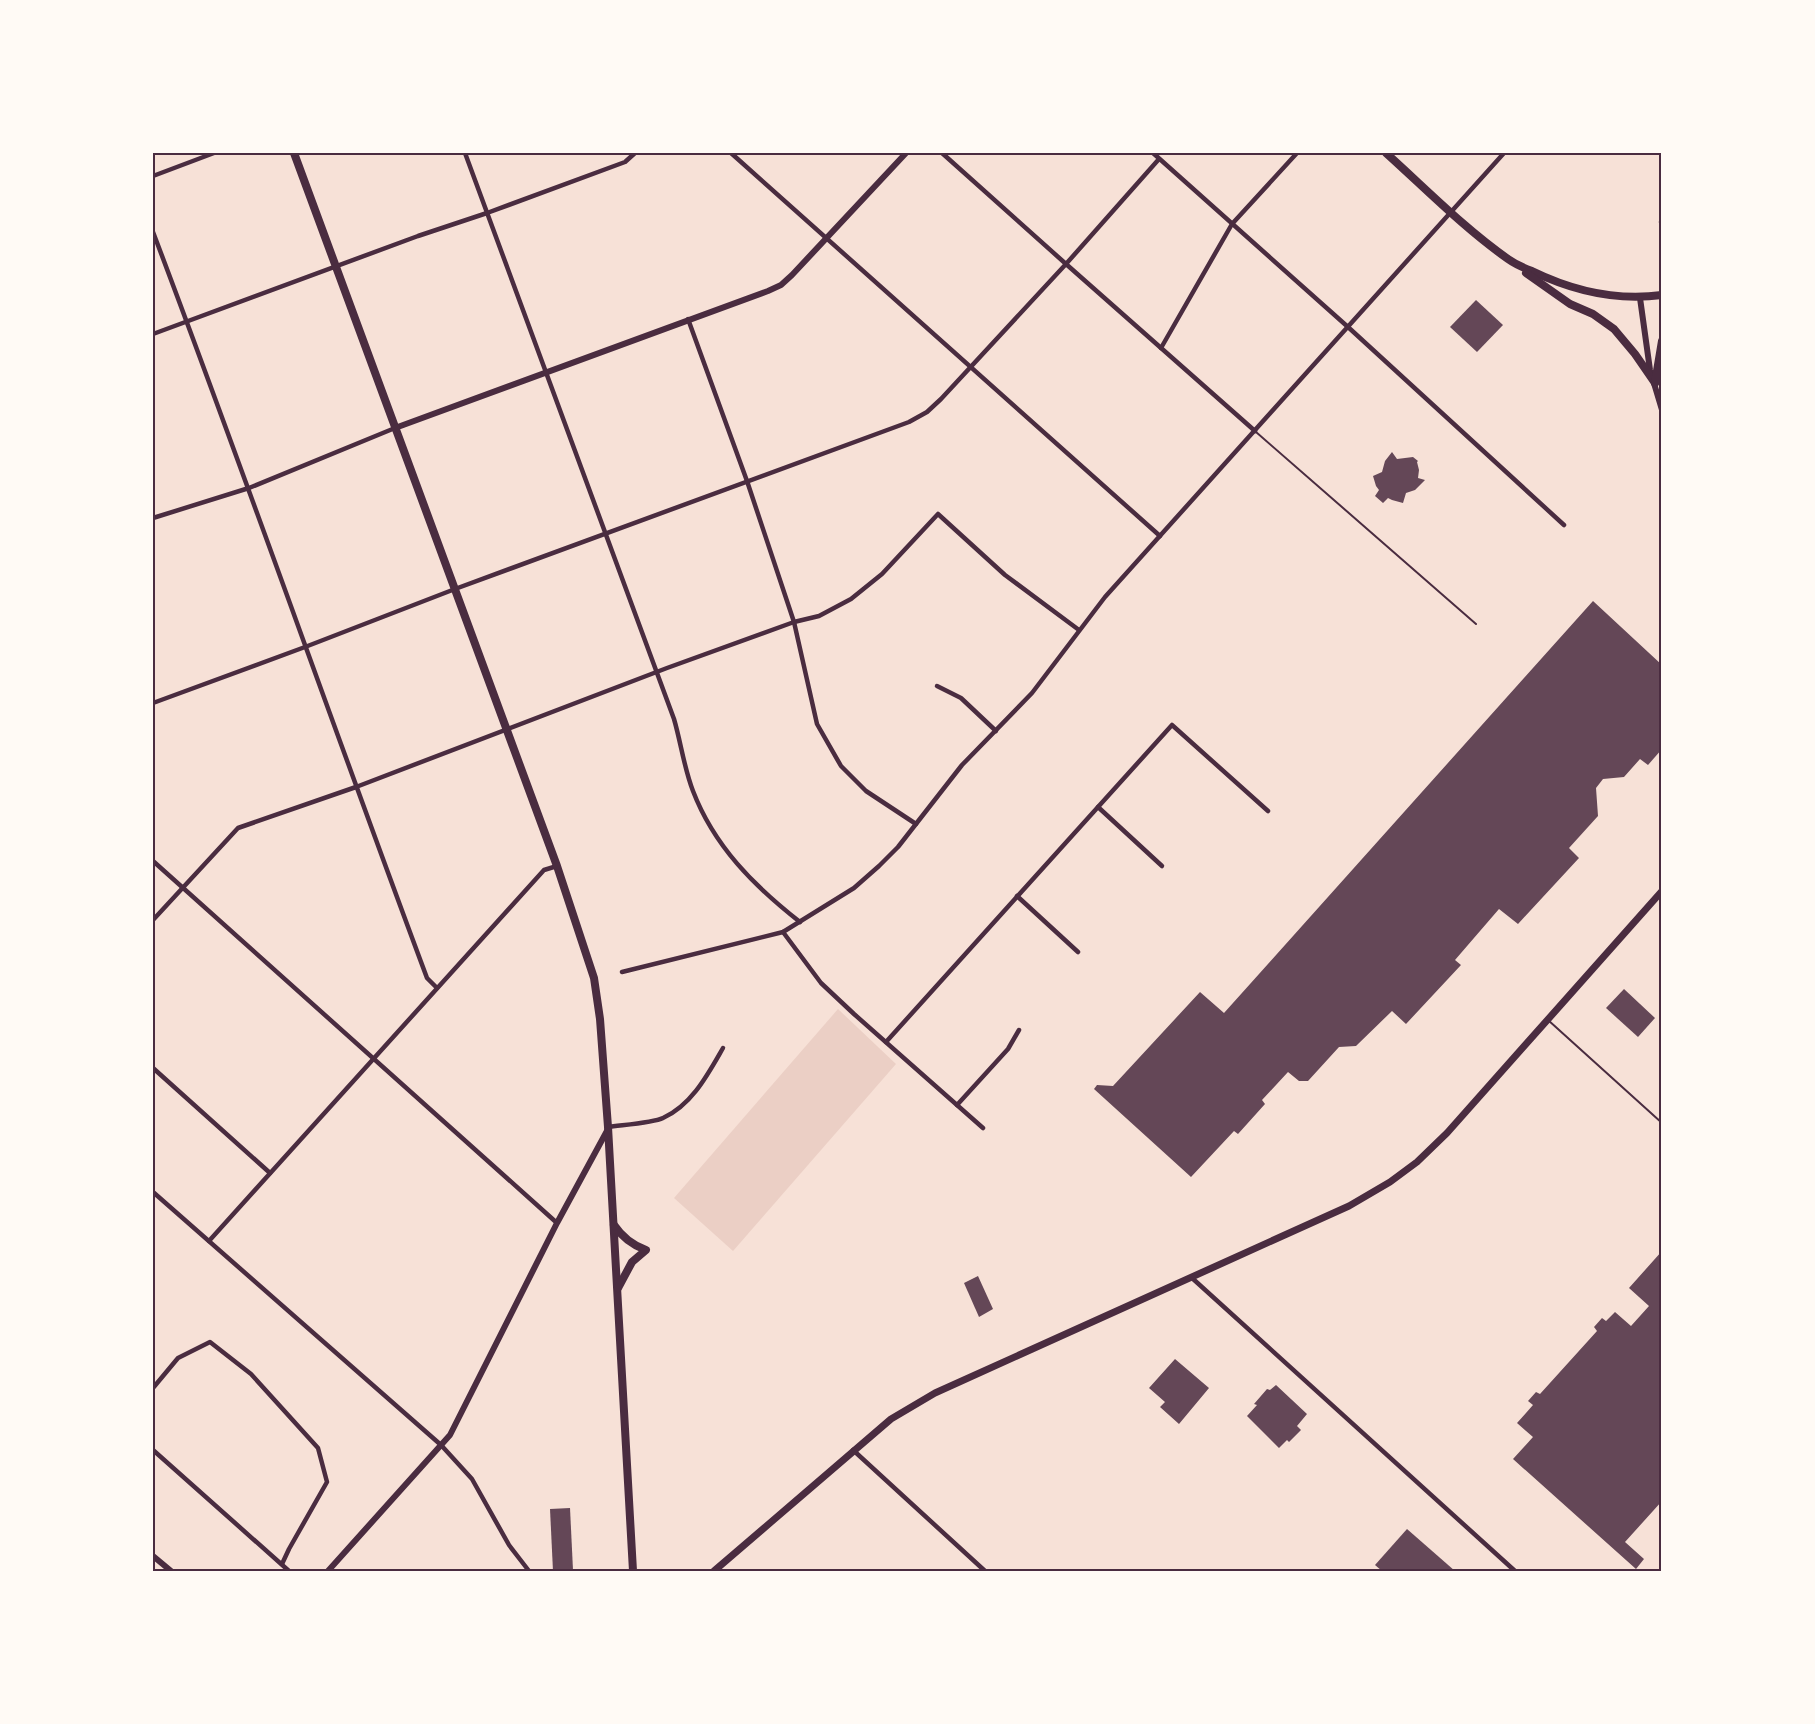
<svg xmlns="http://www.w3.org/2000/svg" width="1815" height="1724" font-family="Montserrat,sans-serif">
<style>
.green{fill:#ebcfc5}
.building{fill:#644757}
.lines{fill:none;stroke-linecap:round;stroke-linejoin:round}
.service{stroke:#4a2c40;stroke-width:2}
.minor{stroke:#4a2c40;stroke-width:4.5}
.tertiary{stroke:#4a2c40;stroke-width:6}
.secondary{stroke:#4a2c40;stroke-width:7}
.primary{stroke:#4a2c40;stroke-width:8}
.neatline{fill:none;stroke:#4a2c40;stroke-width:2}
</style>
<rect width="100%" height="100%" fill="#f7e1d7"/>
<path class="green" d="M 838,1009 L 896,1064 L 733,1251 L 674,1198 Z"/>
<g class="building">
<path d="M 1476,300 L 1503,325 L 1477,352 L 1450,327 Z"/>
<path d="M 1392,452 L 1397,459 L 1413,457 L 1418,461 L 1417,462 L 1419,470 L 1418,478 L 1425,480 L 1415,490 L 1406,493 L 1403,503 L 1392,500 L 1388,498 L 1383,503 L 1375,496 L 1379,490 L 1376,486 L 1373,476 L 1382,472 L 1385,461 Z"/>
<path d="M 1593,601 L 1662,665 L 1662,749 L 1648,765 L 1640,759 L 1624,777 L 1603,779 L 1596,788 L 1598,816 L 1569,848 L 1579,858 L 1518,924 L 1499,909 L 1455,960 L 1461,965 L 1406,1024 L 1392,1011 L 1356,1046 L 1339,1047 L 1308,1081 L 1299,1081 L 1288,1072 L 1262,1100 L 1265,1104 L 1238,1134 L 1234,1131 L 1191,1177 L 1094,1089 L 1097,1085 L 1113,1086 L 1200,992 L 1224,1013 Z"/>
<path d="M 1624,989 L 1655,1018 L 1638,1037 L 1606,1008 Z"/>
<path d="M 1662,1251 L 1662,1501 L 1625,1542 L 1644,1559 L 1636,1569 L 1513,1459 L 1533,1437 L 1517,1423 L 1533,1405 L 1528,1401 L 1536,1392 L 1540,1394 L 1597,1331 L 1594,1327 L 1602,1318 L 1606,1321 L 1615,1312 L 1631,1326 L 1649,1306 L 1629,1288 Z"/>
<path d="M 978,1276 L 993,1309 L 979,1317 L 964,1283 Z"/>
<path d="M 1175,1359 L 1209,1388 L 1179,1424 L 1160,1407 L 1165,1402 L 1149,1388 Z"/>
<path d="M 1276,1385 L 1307,1414 L 1297,1426 L 1301,1430 L 1289,1442 L 1287,1440 L 1279,1448 L 1247,1416 L 1257,1405 L 1254,1404 L 1267,1389 L 1270,1390 Z"/>
<path d="M 570,1508 L 573,1570 L 553,1571 L 550,1509 Z"/>
<path d="M 1407,1529 L 1455,1571 L 1382,1571 L 1375,1565 Z"/>
</g>
<g class="lines">
<g class="service">
<path d="M 1256,432 L 1476,624"/>
<path d="M 1548,1020 L 1662,1123"/>
</g>
<g class="minor">
<path d="M 465,153 L 674,719 C 681,743 684,768 693,791 C 714,846 754,886 800,922"/>
<path d="M 731,153 L 1160,536"/>
<path d="M 942,153 L 1066,264 L 1255,431"/>
<path d="M 1153,153 L 1348,327 L 1564,525"/>
<path d="M 153,176 L 214,153"/>
<path d="M 1661,222 L 1662,221"/>
<path d="M 153,232 C 247,480 334,729 427,978 L 437,988"/>
<path d="M 688,319 L 747,481 L 794,622 L 817,724 L 841,766 L 866,791 L 916,824"/>
<path d="M 153,334 L 418,236 L 487,213 L 625,162 L 635,153"/>
<path d="M 1161,348 L 1232,224 L 1297,153"/>
<path d="M 153,518 L 249,488 L 395,428"/>
<path d="M 937,686 L 961,698 L 996,731"/>
<path d="M 153,703 L 305,647 L 455,589 L 909,422 L 927,412 L 941,399 L 1066,264 L 1159,159"/>
<path d="M 1098,807 L 1162,866"/>
<path d="M 153,861 L 557,1223"/>
<path d="M 1017,896 L 1078,952"/>
<path d="M 153,920 L 238,828 L 356,787 L 667,668 L 794,622 L 819,616 L 851,599 L 882,574 L 938,514 L 1005,575 L 1079,630"/>
<path d="M 783,932 L 821,983 L 854,1014 L 983,1128"/>
<path d="M 622,972 L 783,932 L 854,888 L 879,866 L 898,847 L 962,765 L 1032,693 L 1105,597 L 1504,153"/>
<path d="M 886,1042 L 1172,725 L 1268,811"/>
<path d="M 153,1068 L 270,1173"/>
<path d="M 957,1105 L 1008,1049 L 1019,1030"/>
<path d="M 608,1127 C 621,1125 653,1123 663,1118 C 692,1105 708,1074 723,1048"/>
<path d="M 153,1192 L 441,1445 L 472,1479 L 509,1545 L 529,1571"/>
<path d="M 209,1241 L 544,870 L 557,866"/>
<path d="M 1192,1278 L 1515,1571"/>
<path d="M 153,1388 L 178,1358 L 210,1342 L 251,1374 L 318,1448 L 327,1482 L 289,1549 L 282,1564"/>
<path d="M 153,1450 L 289,1571"/>
<path d="M 853,1450 L 985,1571"/>
</g>
<g class="tertiary">
<path d="M 1640,298 L 1650,370 L 1662,410"/>
<path d="M 395,428 L 768,291 L 781,285 L 792,275 L 906,153"/>
<path d="M 153,1556 L 171,1571"/>
<path d="M 328,1571 L 450,1435 L 557,1223 L 608,1129"/>
</g>
<path class="secondary" d="M 714,1571 L 891,1419 L 935,1393 L 1349,1206 L 1390,1182 L 1417,1162 L 1447,1133 L 1662,891"/>
<g class="primary">
<path d="M 294,153 L 557,866 L 594,978 L 600,1019 L 608,1127 L 633,1571"/>
<path d="M 1386,153 C 1426,189 1464,228 1508,259 C 1515,264 1524,268 1532,271 C 1573,291 1617,301 1662,295"/>
<path d="M 1526,273 L 1570,304 L 1593,314 L 1614,329 L 1635,354 L 1655,383"/>
<path d="M 1655,383 L 1662,341"/>
<path d="M 614,1225 C 622,1237 632,1245 646,1250 L 632,1262 L 618,1288"/>
</g>
</g>
<rect width="1815" height="1724" fill="none" stroke="#fffaf5" stroke-width="309"/>
<rect x="154" y="154" width="1506" height="1416" class="neatline"/>
</svg>
